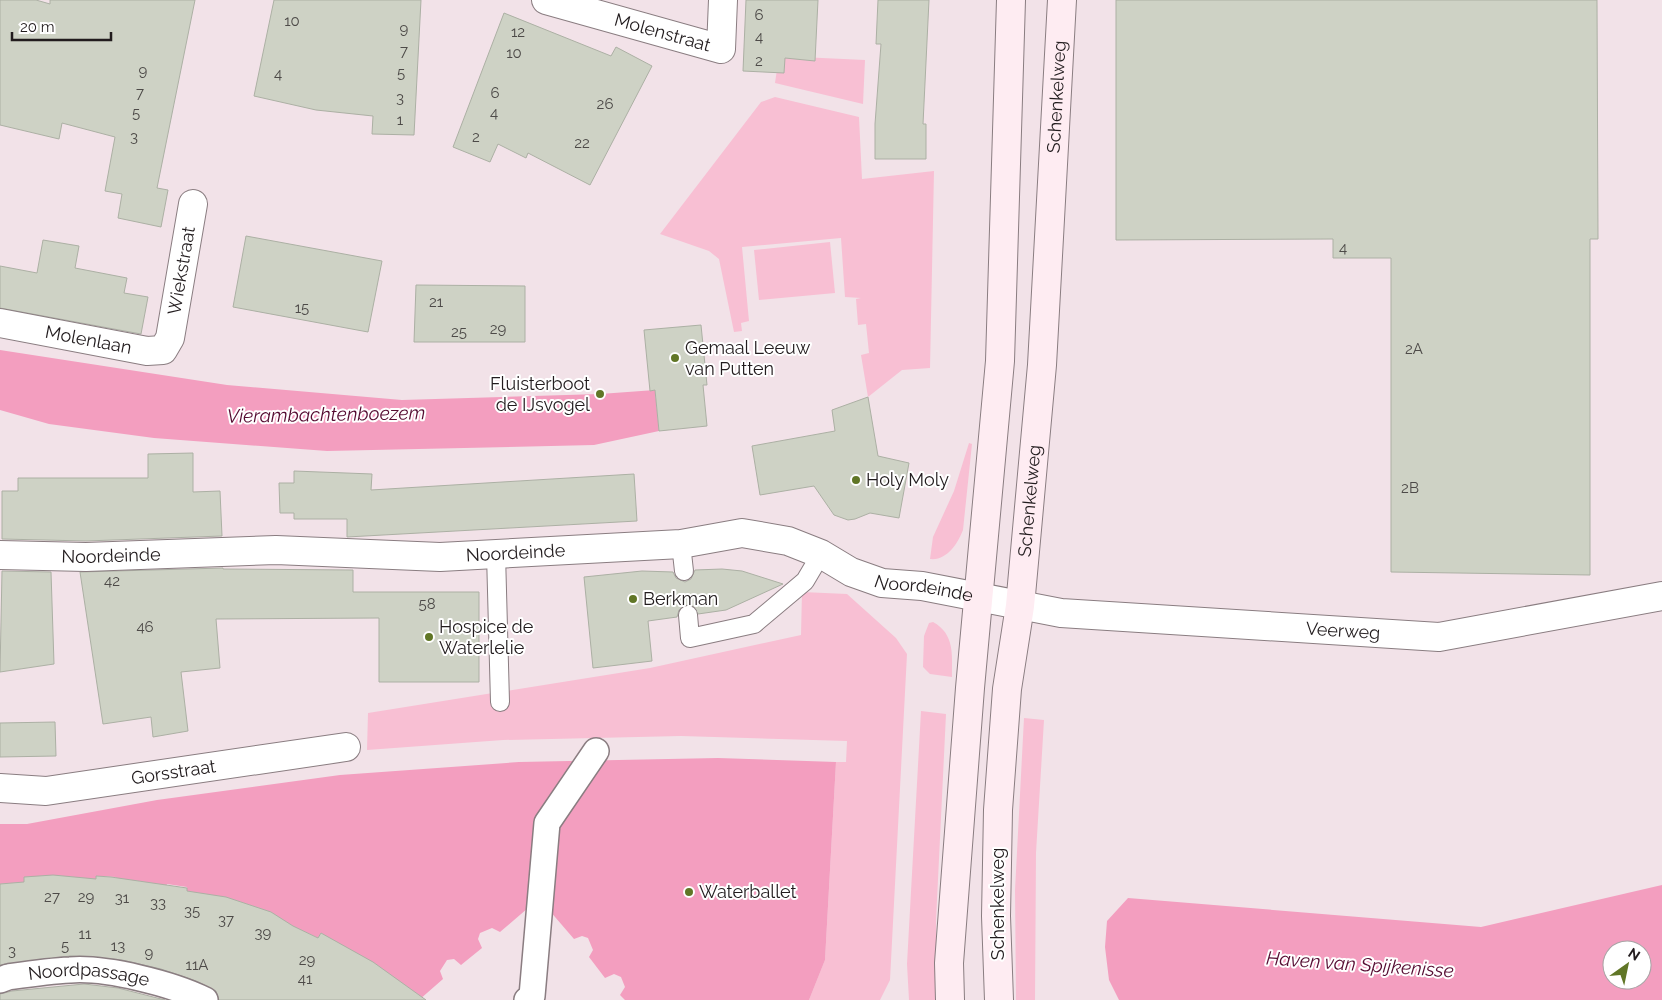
<svg xmlns="http://www.w3.org/2000/svg" width="1662" height="1000" font-family="Raleway,sans-serif">
<style>
.green{fill:#f8bfd3}
.water{fill:#f39ebf;fill-rule:evenodd}
.building{fill:#ced2c5;stroke:#acb0a4}
.lines{fill:none;stroke-linecap:round;stroke-linejoin:round}
.service-casing{stroke:#8a7d81;stroke-width:20}
.pedestrian-casing{stroke:#8a7d81;stroke-width:28}
.minor-casing{stroke:#8a7d81;stroke-width:30}
.secondary-casing{stroke:#8a7d81;stroke-width:30}
.service{stroke:#fff;stroke-width:18}
.pedestrian{stroke:#fff;stroke-width:25}
.minor{stroke:#fff;stroke-width:28}
.secondary{stroke:#feecf2;stroke-width:28}
.poi-dot{fill:#607626;stroke:#fff;stroke-width:2}
.labels{text-anchor:middle;stroke-width:4;stroke-linejoin:round;paint-order:stroke}
.number-label{font-size:15px;fill:#4d4a48}
.street-label{font-size:18px;fill:#221c1e;stroke:#fff}
.poi-label{font-size:18px;fill:#221c1e;stroke:#fff;text-anchor:start}
.water-label{font-size:19px;font-style:italic;fill:#550b31;stroke:#fff}
</style>
<rect width="100%" height="100%" fill="#f2e2e8"/>
<g class="green">
<path d="M 779,56 L 865,60 L 863,104 L 775,83 Z"/>
<path d="M 775,97 L 859,117 L 862,179 L 934,171 L 930,368 L 902,370 L 868,397 L 861,355 L 869,353 L 866,324 L 858,325 L 856,299 L 861,298 L 845,297 L 841,238 L 742,247 L 749,321 L 741,323 L 742,331 L 734,332 L 719,259 L 709,251 L 660,234 L 761,102 Z"/>
<path d="M 830,242 L 835,293 L 759,300 L 754,250 Z"/>
<path d="M 969,443 L 972,444 L 963,530 C 958,543 947,561 930,559 L 933,537 L 954,491 Z"/>
<path d="M 802,592 L 847,594 L 896,638 L 907,654 L 890,980 L 880,1000 L 809,1000 L 825,960 L 836,762 L 846,762 L 847,741 L 681,736 L 503,740 L 367,750 L 368,713 L 650,668 L 801,635 Z"/>
<path d="M 933,622 C 955,634 952,655 952,677 L 930,674 L 923,667 L 924,636 L 929,623 Z"/>
<path d="M 921,711 L 946,714 L 936,921 L 937,1000 L 909,1000 L 907,964 Z"/>
<path d="M 1024,718 L 1044,720 L 1036,853 L 1035,1000 L 1016,1000 L 1015,890 Z"/>
</g>
<g class="water">
<path d="M 0,350 L 227,385 L 402,400 L 600,394 L 655,390 L 659,431 L 594,445 L 327,451 L 154,438 L 49,424 L 0,410 Z"/>
<path d="M 718,758 L 836,762 L 825,960 L 809,1000 L 625,1000 L 620,995 L 625,987 L 621,977 L 614,974 L 605,978 L 589,957 L 593,950 L 588,938 L 582,936 L 574,939 L 549,910 L 528,908 L 500,932 L 492,928 L 480,933 L 478,939 L 482,948 L 461,965 L 454,959 L 447,960 L 440,971 L 443,979 L 419,1000 L 321,933 L 318,938 L 282,921 L 187,892 L 187,887 L 167,884 L 166,888 L 142,884 L 141,881 L 116,881 L 116,877 L 96,876 L 96,880 L 0,884 L 0,824 L 27,824 L 157,800 L 340,775 L 519,762 Z"/>
<path d="M 1662,885 L 1662,1000 L 1119,1000 L 1109,980 L 1105,947 L 1107,921 L 1128,898 L 1481,927 ZM 1612,950 L 1642,950 L 1642,980 L 1612,980 Z"/>
</g>
<g class="building">
<path d="M 0,0 L 36,0 L 50,4 L 50,0 L 195,0 L 157,188 L 168,190 L 161,227 L 118,218 L 122,194 L 105,191 L 115,137 L 62,123 L 59,139 L 0,125 Z"/>
<path d="M 274,0 L 421,0 L 414,135 L 372,134 L 373,116 L 316,110 L 254,96 Z"/>
<path d="M 746,0 L 818,0 L 815,61 L 785,58 L 784,73 L 743,71 Z"/>
<path d="M 878,0 L 929,0 L 923,124 L 926,124 L 926,159 L 875,159 L 875,124 L 881,44 L 876,44 Z"/>
<path d="M 1116,0 L 1597,0 L 1598,239 L 1590,239 L 1590,575 L 1391,572 L 1391,258 L 1333,258 L 1333,239 L 1116,240 Z"/>
<path d="M 504,13 L 611,56 L 616,47 L 652,66 L 590,185 L 528,153 L 526,158 L 498,144 L 490,162 L 453,147 Z"/>
<path d="M 246,236 L 382,261 L 368,332 L 233,307 Z"/>
<path d="M 43,240 L 79,246 L 75,268 L 127,278 L 124,293 L 148,297 L 141,334 L 0,308 L 0,266 L 37,273 Z"/>
<path d="M 416,285 L 525,286 L 525,342 L 414,342 Z"/>
<path d="M 701,325 L 707,385 L 703,385 L 707,426 L 659,431 L 655,390 L 650,391 L 644,330 Z"/>
<path d="M 868,397 L 878,456 L 909,463 L 899,518 L 870,513 L 855,519 L 848,520 L 834,515 L 814,486 L 760,495 L 752,446 L 835,431 L 832,410 Z"/>
<path d="M 193,453 L 193,492 L 220,491 L 222,536 L 86,541 L 2,539 L 2,491 L 18,491 L 18,478 L 148,478 L 148,454 Z"/>
<path d="M 294,471 L 372,474 L 371,490 L 634,474 L 637,521 L 347,537 L 347,519 L 294,519 L 294,513 L 280,513 L 279,483 L 294,483 Z"/>
<path d="M 223,568 L 223,569 L 353,570 L 353,592 L 479,592 L 479,682 L 379,682 L 379,618 L 216,619 L 220,668 L 181,672 L 188,731 L 153,737 L 151,717 L 103,724 L 80,572 Z"/>
<path d="M 722,569 L 742,571 L 783,584 L 726,610 L 698,614 L 693,606 L 687,605 L 679,610 L 677,617 L 648,621 L 652,661 L 593,668 L 584,577 L 642,571 L 673,572 L 676,578 L 685,582 L 691,579 L 695,570 Z"/>
<path d="M 2,571 L 51,572 L 54,664 L 0,672 Z"/>
<path d="M 55,722 L 56,756 L 0,757 L 0,723 Z"/>
<path d="M 53,875 L 96,879 L 96,876 L 111,877 L 187,888 L 187,891 L 226,897 L 271,912 L 293,926 L 318,938 L 321,933 L 373,962 L 426,1000 L 219,1000 L 216,991 L 196,981 L 161,969 L 122,960 L 70,956 L 0,965 L 0,884 L 24,882 L 24,877 Z"/>
<path d="M 84,984 L 118,988 L 165,1000 L 0,1000 L 0,994 L 12,991 Z"/>
</g>
<g class="lines">
<g class="service-casing">
<g id="service">
<path d="M 681,544 L 684,571"/>
<path d="M 496,554 L 500,702"/>
<path d="M 688,615 L 690,638 L 754,624 L 805,581 L 821,554"/>
</g>
</g>
<g class="pedestrian-casing">
<g id="pedestrian">
<path id="s1" d="M 0,980 L 8,977 C 29,974 49,971 70,970 C 106,967 173,984 205,1000"/>
<path d="M 527,1000 L 532,996 L 547,823 L 596,751"/>
</g>
</g>
<g class="minor-casing">
<g id="minor">
<path id="s2" d="M 546,0 L 721,49 L 723,0"/>
<path id="s3" d="M 0,323 L 147,351 L 163,350 L 170,338 L 193,204"/>
<path id="s4" d="M 0,555 L 86,557 L 276,550 L 440,557 L 681,544 L 742,533 L 788,541 L 821,554 L 851,572 L 882,583 L 922,586 L 1061,613 L 1439,637 L 1662,596"/>
<path id="s5" d="M 0,788 L 46,791 L 346,747"/>
</g>
</g>
<g class="secondary-casing">
<g id="secondary">
<path d="M 950,1000 L 949,963 L 970,688 L 1000,361 L 1011,0"/>
<path id="s6" d="M 999,1000 L 996,916 L 998,810 L 1007,689 L 1020,606 L 1042,365 L 1062,0"/>
</g>
</g>
<use href="#service" class="service"/>
<use href="#pedestrian" class="pedestrian"/>
<use href="#minor" class="minor"/>
<use href="#secondary" class="secondary"/>
</g>
<g class="poi-dot">
<circle cx="675" cy="358" r="5"/>
<circle cx="600" cy="394" r="5"/>
<circle cx="856" cy="480" r="5"/>
<circle cx="633" cy="599" r="5"/>
<circle cx="429" cy="637" r="5"/>
<circle cx="689" cy="892" r="5"/>
</g>
<g class="labels">
<g class="number-label">
<text x="759" y="20">6</text>
<text x="292" y="26">10</text>
<text x="404" y="34">9</text>
<text x="518" y="37">12</text>
<text x="759" y="42">4</text>
<text x="404" y="56">7</text>
<text x="514" y="58">10</text>
<text x="759" y="66">2</text>
<text x="143" y="76">9</text>
<text x="401" y="78">5</text>
<text x="278" y="79">4</text>
<text x="140" y="98">7</text>
<text x="495" y="98">6</text>
<text x="400" y="103">3</text>
<text x="605" y="109">26</text>
<text x="136" y="118">5</text>
<text x="494" y="118">4</text>
<text x="400" y="125">1</text>
<text x="134" y="142">3</text>
<text x="476" y="142">2</text>
<text x="582" y="148">22</text>
<text x="1343" y="253">4</text>
<text x="436" y="307">21</text>
<text x="302" y="313">15</text>
<text x="498" y="334">29</text>
<text x="459" y="337">25</text>
<text x="1414" y="354">2A</text>
<text x="1410" y="493">2B</text>
<text x="112" y="586">42</text>
<text x="427" y="609">58</text>
<text x="145" y="632">46</text>
<text x="52" y="902">27</text>
<text x="86" y="902">29</text>
<text x="122" y="903">31</text>
<text x="158" y="908">33</text>
<text x="192" y="916">35</text>
<text x="226" y="925">37</text>
<text x="263" y="938">39</text>
<text x="85" y="939">11</text>
<text x="65" y="951">5</text>
<text x="118" y="951">13</text>
<text x="12" y="956">3</text>
<text x="149" y="958">9</text>
<text x="307" y="965">29</text>
<text x="197" y="970">11A</text>
<text x="305" y="984">41</text>
</g>
<g class="street-label">
<text dy="6" stroke="none"><textPath href="#s2" startOffset="121">Molenstraat</textPath></text>
<text dy="6" stroke="none"><textPath href="#s6" startOffset="906">Schenkelweg</textPath></text>
<text dy="6" stroke="none"><textPath href="#s3" startOffset="248">Wiekstraat</textPath></text>
<text dy="6" stroke="none"><textPath href="#s3" startOffset="90">Molenlaan</textPath></text>
<text dy="6" stroke="none"><textPath href="#s6" startOffset="501">Schenkelweg</textPath></text>
<text dy="6" stroke="none"><textPath href="#s4" startOffset="516">Noordeinde</textPath></text>
<text dy="6" stroke="none"><textPath href="#s4" startOffset="111">Noordeinde</textPath></text>
<text dy="6" stroke="none"><textPath href="#s4" startOffset="936">Noordeinde</textPath></text>
<text dy="6" stroke="none"><textPath href="#s4" startOffset="1358">Veerweg</textPath></text>
<text dy="6" stroke="none"><textPath href="#s5" startOffset="175">Gorsstraat</textPath></text>
<text transform="translate(998 904) rotate(-90)" y="6">Schenkelweg</text>
<text dy="6" stroke="none"><textPath href="#s1" startOffset="90">Noordpassage</textPath></text>
</g>
<g class="poi-label">
<text x="685" y="354">Gemaal Leeuw<tspan x="685" dy="21">van Putten</tspan></text>
<text x="590" y="390" text-anchor="end">Fluisterboot<tspan x="590" dy="21">de IJsvogel</tspan></text>
<text x="866" y="486">Holy Moly</text>
<text x="643" y="605">Berkman</text>
<text x="439" y="633">Hospice de<tspan x="439" dy="21">Waterlelie</tspan></text>
<text x="699" y="898">Waterballet</text>
</g>
<g class="water-label">
<text transform="translate(326 414) rotate(-1)" y="7">Vierambachtenboezem</text>
<text transform="translate(1360 964) rotate(4)" y="7">Haven van Spijkenisse</text>
</g>
</g>
<g transform="translate(1627 965) rotate(33)"><circle r="24" fill="#ffffff" stroke="#a7a4a5"/>
<path d="M0-4L9 19L0 12L-9 19Z" fill="#607626"/>
<text y="-8" font-size="14" font-weight="bold" text-anchor="middle" fill="#221c1e">N</text>
</g>
<path d="M12 32v8h99v-8" fill="none" stroke="#221c1e" stroke-width="2.5"/>
<text x="20" y="32" font-size="15" fill="#221c1e" stroke="#ffffff" stroke-width="4" paint-order="stroke">20 m</text>
</svg>
